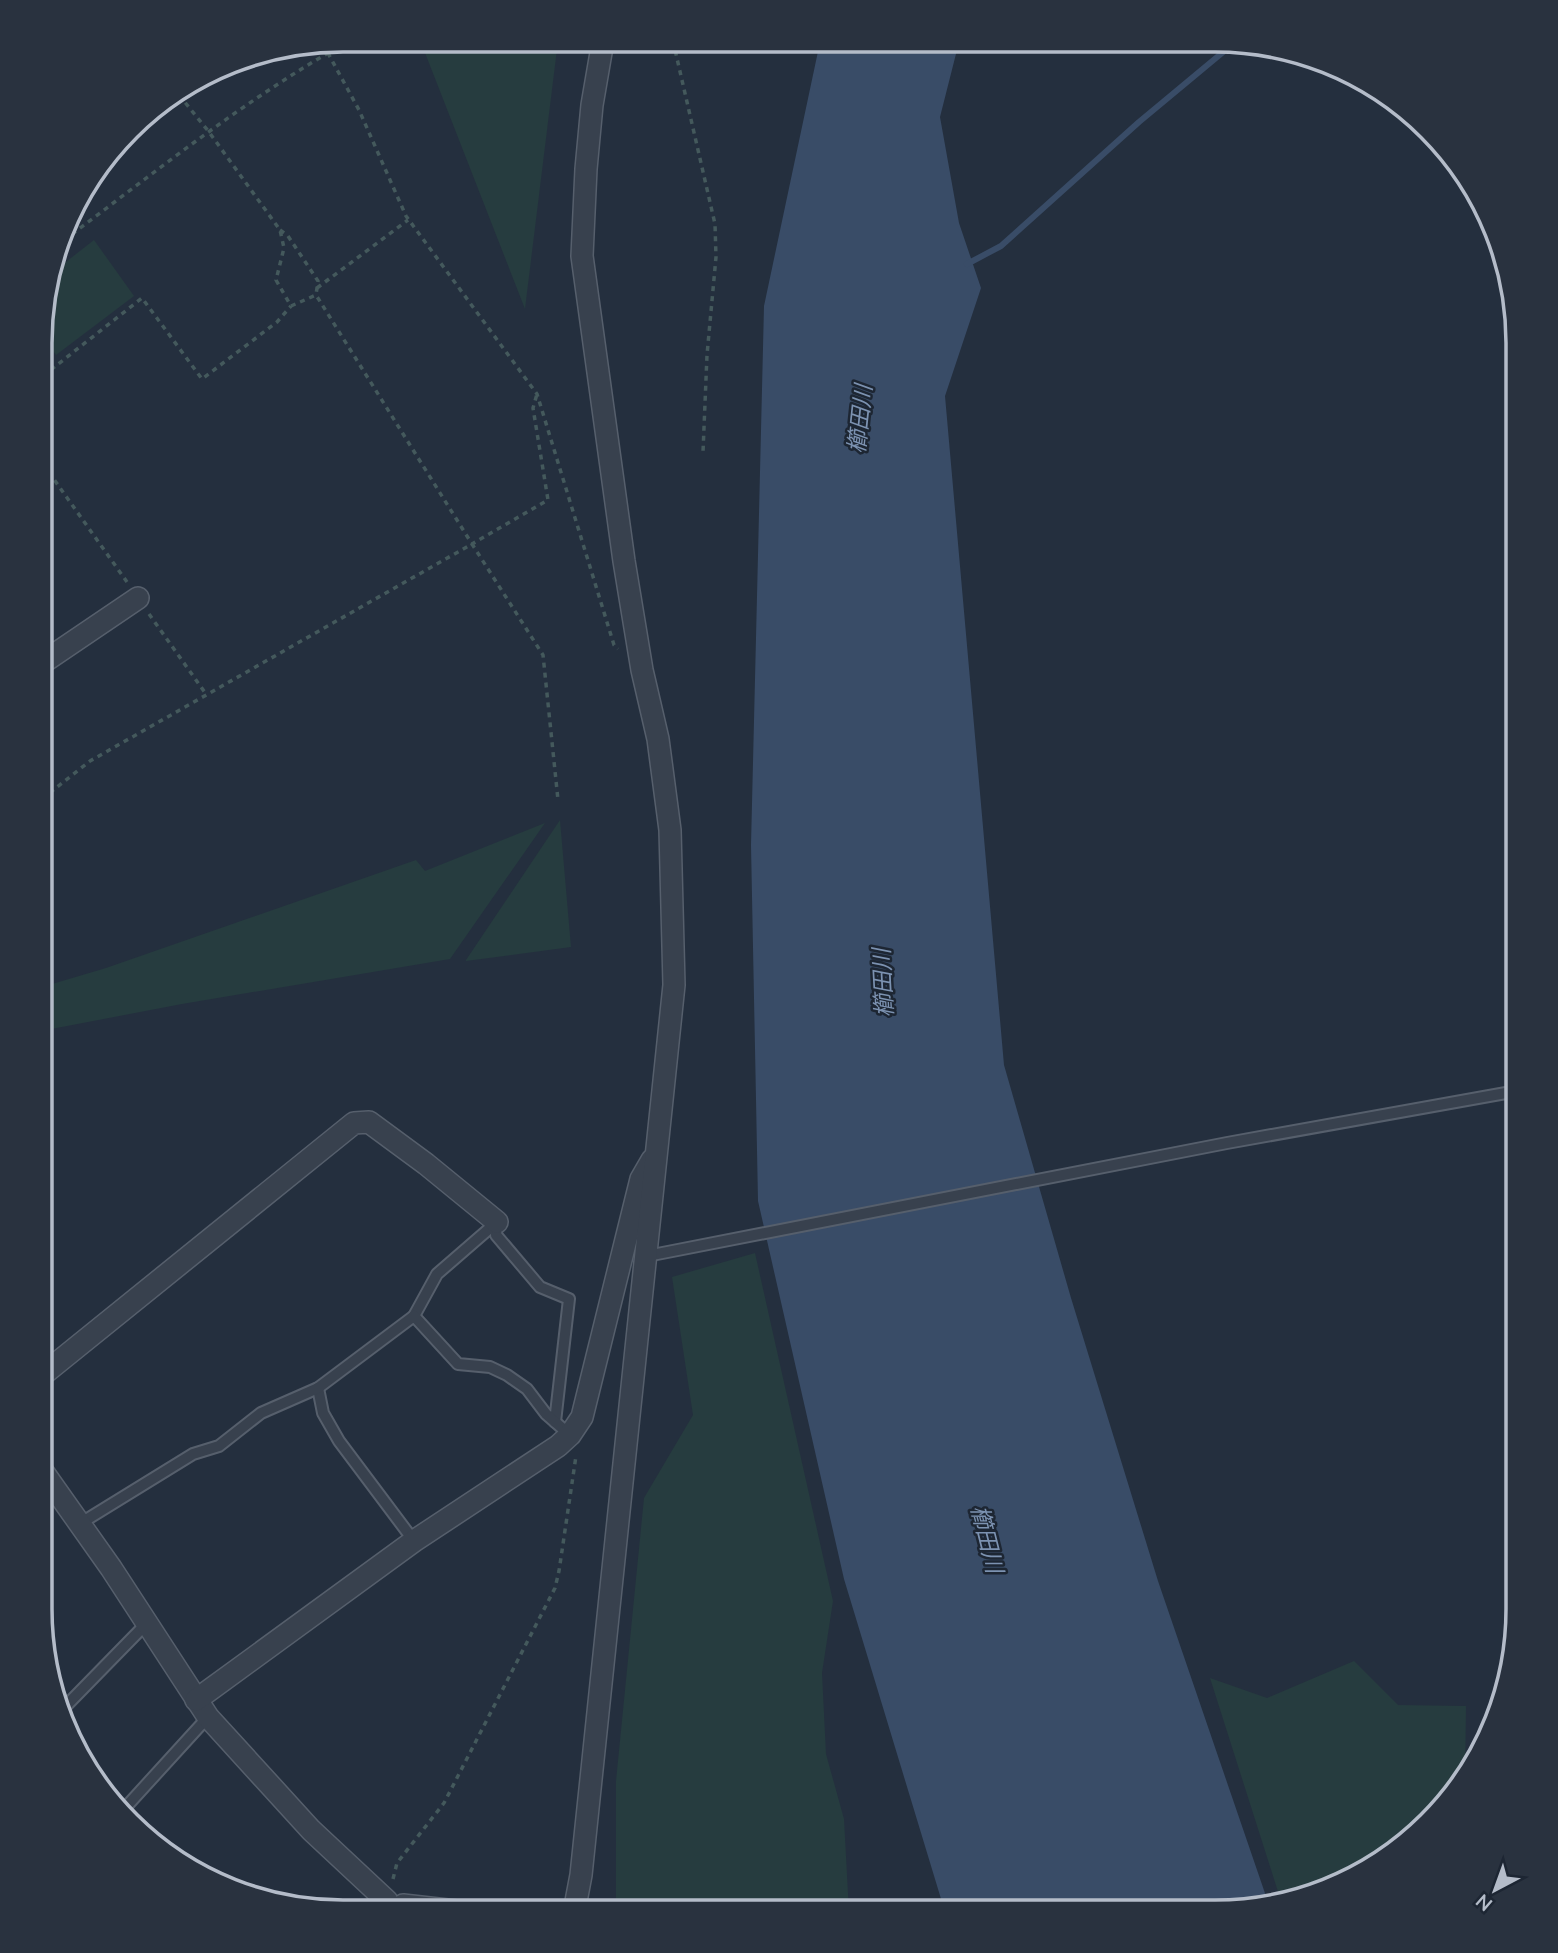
<svg xmlns="http://www.w3.org/2000/svg" width="1558" height="1953" font-family="'Nunito Sans','Noto Sans JP',sans-serif">
<style>
.green{fill:#263c3f}
.water{fill:#394c67}
.lines{fill:none;stroke-linecap:round;stroke-linejoin:round}
.stream{stroke:#394c67;stroke-width:6}
.service-casing{stroke:#565f6c;stroke-width:14}
.minor-casing{stroke:#565f6c;stroke-width:24}
.path{stroke:#44595c;stroke-width:3.5;stroke-dasharray:5 5;stroke-linecap:butt}
.service{stroke:#38414e;stroke-width:10}
.minor{stroke:#38414e;stroke-width:21}
.labels{text-anchor:middle;stroke-width:5;stroke-linejoin:round;paint-order:stroke}
.water-label{font-size:23px;font-style:italic;fill:#7c92b1;stroke:#1d2633}
.rim{fill:none;stroke:#b4bcc9;stroke-width:3.5}
</style>
<rect width="100%" height="100%" fill="#242f3e"/>
<g class="green">
<path d="M 420,40 L 558,41 L 525,309 Z"/>
<path d="M 94,240 L 134,296 L 56,355 L 43,337 L 43,303 L 53,272 Z"/>
<path d="M 560,820 L 571,947 L 466,961 L 466,960 Z"/>
<path d="M 545,823 L 450,959 L 182,1004 L 41,1031 L 42,987 L 106,968 L 416,860 L 425,871 Z"/>
<path d="M 755,1253 L 833,1601 L 822,1673 L 826,1754 L 844,1819 L 849,1912 L 614,1912 L 616,1901 L 616,1781 L 644,1498 L 693,1415 L 672,1277 Z"/>
<path d="M 1354,1661 L 1398,1705 L 1466,1706 L 1465,1780 L 1366,1872 L 1280,1898 L 1210,1678 L 1267,1698 Z"/>
</g>
<path class="water" d="M 820,42 L 959,42 L 940,117 L 959,223 L 981,288 L 945,396 L 1004,1065 L 1071,1298 L 1158,1581 L 1268,1902 L 1234,1912 L 945,1912 L 844,1579 L 758,1201 L 751,845 L 764,306 Z"/>
<g class="lines">
<path class="stream" d="M 967,264 L 1001,246 L 1139,122 L 1234,43"/>
<g class="service-casing">
<g id="service">
<path d="M 497,1222 L 496,1235 L 540,1287 L 569,1299 L 555,1422"/>
<path d="M 647,1256 L 1227,1143 L 1517,1091"/>
<path d="M 414,1316 L 437,1274 L 497,1222"/>
<path d="M 318,1388 L 323,1413 L 339,1441 L 414,1541"/>
<path d="M 81,1523 L 193,1454 L 219,1446 L 261,1413 L 318,1388 L 414,1316 L 458,1364 L 490,1367 L 507,1375 L 527,1389 L 546,1414 L 570,1435"/>
<path d="M 60,1712 L 146,1624"/>
<path d="M 125,1808 L 208,1717"/>
</g>
</g>
<g class="minor-casing">
<g id="minor">
<path d="M 42,663 L 138,598"/>
<path d="M 41,1376 L 354,1123 L 369,1122 L 426,1164 L 497,1222"/>
<path d="M 41,1469 L 111,1568 L 208,1717 L 311,1830 L 387,1901 L 391,1912"/>
<path d="M 196,1700 L 414,1541 L 558,1446 L 570,1435 L 582,1417 L 641,1179 L 652,1160"/>
<path d="M 393,1912 L 403,1905 L 465,1912"/>
<path d="M 574,1912 L 581,1875 L 674,985 L 670,830 L 658,739 L 642,670 L 624,561 L 582,256 L 586,169 L 592,105 L 603,41"/>
</g>
</g>
<g class="path">
<path d="M 673,41 L 715,224 L 716,257 L 707,355 L 703,452"/>
<path d="M 323,44 L 359,110 L 406,216 L 537,394 L 614,645 L 618,649"/>
<path d="M 179,95 L 209,132 L 280,230 L 284,248 L 276,280 L 291,306 L 316,295 L 472,544 L 548,500 L 533,408 L 537,394"/>
<path d="M 280,230 L 288,236 L 318,281 L 316,295"/>
<path d="M 64,240 C 157,171 249,96 351,40"/>
<path d="M 317,288 L 408,220"/>
<path d="M 43,376 L 142,298 L 202,379 L 277,322 L 291,306"/>
<path d="M 43,464 L 127,582"/>
<path d="M 149,614 L 206,694"/>
<path d="M 42,799 L 90,761 L 472,544 L 543,655 L 558,800"/>
<path d="M 393,1879 L 397,1863 L 444,1803 L 555,1588 L 559,1571 L 576,1456"/>
</g>
<use href="#service" class="service"/>
<use href="#minor" class="minor"/>
</g>
<g class="labels">
<g class="water-label">
<text transform="translate(860 419) rotate(-84)" y="8">櫛田川</text>
<text transform="translate(883 983) rotate(-93)" y="8">櫛田川</text>
<text transform="translate(987 1539) rotate(76)" y="8">櫛田川</text>
</g>
</g>
<path d="M0 0H1558V1953H0ZM343 52H1215A291 291 0 0 1 1506 343V1609A291 291 0 0 1 1215 1900H343A291 291 0 0 1 52 1609V343A291 291 0 0 1 343 52Z" fill="#29323f" fill-rule="evenodd"/>
<path class="rim" d="M343 52H1215A291 291 0 0 1 1506 343V1609A291 291 0 0 1 1215 1900H343A291 291 0 0 1 52 1609V343A291 291 0 0 1 343 52Z"/>
<g transform="translate(1495 1890) rotate(221)" stroke="#1d2633" stroke-width="5" paint-order="stroke">
<path d="M0-5L12 26L0 18L-12 26Z" fill="#b4bcc9"/>
<text y="-10" font-size="19" font-weight="bold" text-anchor="middle" fill="#b4bcc9">N</text>
</g>
</svg>
